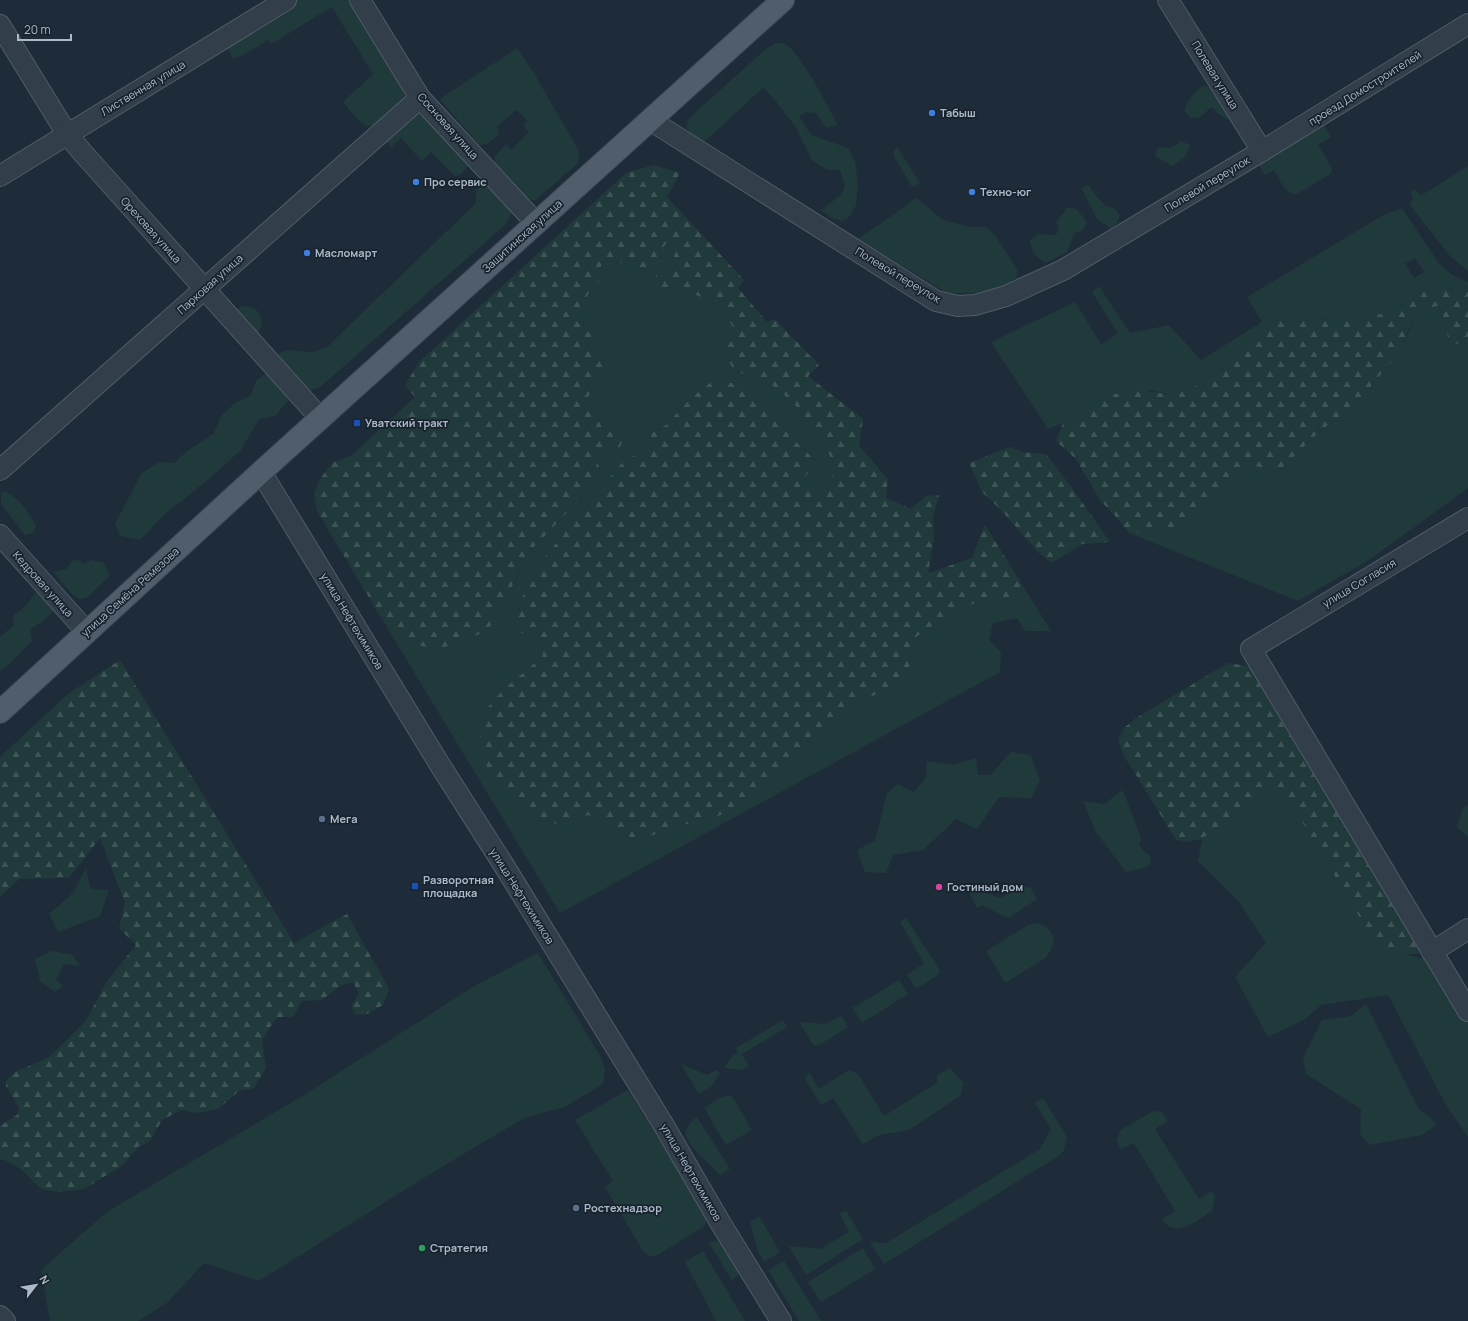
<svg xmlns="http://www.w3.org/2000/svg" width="1468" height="1321" font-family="Manrope,sans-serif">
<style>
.green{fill:#203a3b;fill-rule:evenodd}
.forest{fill:url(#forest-firs)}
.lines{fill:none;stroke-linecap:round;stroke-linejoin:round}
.minor-casing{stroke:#505c68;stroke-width:22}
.primary-casing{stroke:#3c4754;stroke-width:24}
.minor{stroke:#323e4a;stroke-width:20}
.primary{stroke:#505d6b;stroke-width:22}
.shop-dot{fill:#3f7fe0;stroke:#18232f;stroke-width:1.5}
.transit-dot{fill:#1a4fb4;stroke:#18232f;stroke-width:1.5}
.service-dot{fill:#5c6f8a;stroke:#18232f;stroke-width:1.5}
.hotel-dot{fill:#d1479c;stroke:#18232f;stroke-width:1.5}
.leisure-dot{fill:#2e9e5b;stroke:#18232f;stroke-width:1.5}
.labels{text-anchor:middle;stroke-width:3.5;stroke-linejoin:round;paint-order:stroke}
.street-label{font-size:11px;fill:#acb9c7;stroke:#18232f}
.poi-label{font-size:11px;font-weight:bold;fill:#acb9c7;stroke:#18232f;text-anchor:start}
</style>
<defs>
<pattern id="forest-firs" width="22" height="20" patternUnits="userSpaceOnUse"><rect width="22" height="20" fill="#203a3b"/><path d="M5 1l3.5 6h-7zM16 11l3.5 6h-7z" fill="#3e5456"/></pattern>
</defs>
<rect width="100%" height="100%" fill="#1e2c3a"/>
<g class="green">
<path d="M 298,0 L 352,0 L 406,90 C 403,106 386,116 374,126 C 360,127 351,111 343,102 L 373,74 L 332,7 L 271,44 L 268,40 L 243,55 L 233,59 L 228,49 L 227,44 Z"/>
<path d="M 776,43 C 779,43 782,43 785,44 C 802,54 827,106 838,125 L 826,128 L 816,113 L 806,112 L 799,117 L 811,135 L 848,148 L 855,161 L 858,185 L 856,205 L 850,216 L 842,221 L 830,217 L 821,210 L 841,195 L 845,186 L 840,170 L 827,170 L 812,160 L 795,126 L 771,95 L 763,88 L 705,141 L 694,137 L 686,128 L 688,119 L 766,49 Z"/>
<path d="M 517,48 L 535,75 L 579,151 L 578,163 L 536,200 L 528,200 L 495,164 L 495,156 L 506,144 L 511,150 L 529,132 L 523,125 L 527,121 L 517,110 L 497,126 L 499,135 L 487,144 L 479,145 L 440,99 Z"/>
<path d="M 1202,86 L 1208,86 L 1215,96 L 1223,101 L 1233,121 C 1225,118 1218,115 1213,108 L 1210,108 L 1200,117 L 1191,118 L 1184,110 C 1188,99 1194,93 1202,86 Z"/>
<path d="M 423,114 L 471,163 L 461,174 L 455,176 L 431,152 L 422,161 L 401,138 L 391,147 L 385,140 L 415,115 Z"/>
<path d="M 1322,121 L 1331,137 L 1318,145 L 1331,166 L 1332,171 L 1329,175 L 1297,194 C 1285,196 1279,178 1274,170 L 1265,175 L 1256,161 Z"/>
<path d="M 1181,141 L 1190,145 L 1186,156 L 1173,166 L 1155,156 L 1158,147 L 1171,148 Z"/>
<path d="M 897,147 L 920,183 L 912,187 L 895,158 L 893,152 Z"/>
<path d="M 1468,166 L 1468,271 L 1450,256 L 1410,205 L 1413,198 L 1411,192 L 1415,189 L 1422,197 L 1422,195 Z"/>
<path d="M 487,181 L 512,209 L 510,218 L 504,226 L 319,388 L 309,390 L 275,356 C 288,347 294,351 309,352 C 314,353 322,348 327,347 L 476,203 L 476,190 Z"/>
<path d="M 1086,185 L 1090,186 C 1093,195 1100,199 1106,206 L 1114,208 L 1120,215 L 1117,224 L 1110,228 L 1097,219 L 1082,189 Z"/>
<path d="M 917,198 L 943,220 L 970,227 L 986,227 L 994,234 L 1017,269 L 1017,278 L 1009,284 L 995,290 L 971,293 L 947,293 L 858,239 Z"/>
<path d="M 1068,207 L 1077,210 L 1087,222 L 1083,230 L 1074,233 L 1067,252 L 1045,263 L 1033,253 L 1030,240 L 1038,234 L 1056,235 L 1059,227 L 1056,222 Z"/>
<path d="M 1402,208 L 1440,265 L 1451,274 L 1468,282 L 1468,292 L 1456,289 L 1422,292 L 1391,310 L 1364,320 L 1294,319 L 1248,342 L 1229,364 L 1212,377 L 1188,390 L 1169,394 L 1151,390 L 1102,399 L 1082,415 L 1048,429 L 991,342 L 1075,302 L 1101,344 L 1118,333 L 1092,292 L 1099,286 L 1130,333 L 1169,325 L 1201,360 L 1262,322 L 1247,297 L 1385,214 ZM 1415,258 L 1424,272 L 1414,278 L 1405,264 Z"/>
<path d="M 670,237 L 680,241 L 670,266 L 658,271 L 661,288 L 676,287 L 719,304 L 733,327 L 734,370 L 777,388 L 800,410 L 837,467 L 827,486 L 811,488 L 800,483 L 817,461 L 772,418 L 769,404 L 691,398 L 666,425 L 650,433 L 645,449 L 622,463 L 547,554 L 537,575 L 511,613 L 518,632 L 535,636 L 545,644 L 542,657 L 524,674 L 557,824 L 588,815 L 602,821 L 619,834 L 640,840 L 674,827 L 791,758 L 809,738 L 845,707 L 907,682 L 912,650 L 916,637 L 952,612 L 978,602 L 1005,600 L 1023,586 L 1051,631 L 1025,631 L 1017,618 L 993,623 L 989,640 L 1001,653 L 1000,672 L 560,913 L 380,616 L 393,633 L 513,586 L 533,548 L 602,476 L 594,453 L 625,436 L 603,430 L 594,411 L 579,409 L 600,380 L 594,350 L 594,334 L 584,329 L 582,306 L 589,293 L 600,281 L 602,261 L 626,263 L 646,272 Z"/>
<path d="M 247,306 C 261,309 266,322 257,334 L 235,311 L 240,307 Z"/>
<path d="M 1439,306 L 1450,344 L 1468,343 L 1468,488 L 1369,560 L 1298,601 L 1129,533 L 1155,532 L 1177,526 L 1206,500 L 1252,465 L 1278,472 L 1321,430 L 1351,410 L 1374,383 L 1399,353 L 1409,331 L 1417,309 Z"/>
<path d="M 267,373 L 291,398 L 275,416 L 259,419 L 241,450 L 210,478 L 164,515 L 140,540 L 120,536 L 115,524 L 141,474 L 159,462 L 174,463 L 186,452 L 214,433 L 221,416 L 234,404 L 251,395 L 256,381 Z"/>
<path d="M 5,491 C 19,498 30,513 36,527 L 33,533 L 25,535 L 1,504 L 1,493 Z"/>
<path d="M 78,559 L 83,564 L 91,560 L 104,563 L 110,576 L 86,598 L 79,599 L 72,594 L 53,572 L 67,569 L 71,562 Z"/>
<path d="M 41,589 L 63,613 L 53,611 L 43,621 L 30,629 L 32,641 L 6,667 L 0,671 L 0,637 L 14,625 L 13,616 C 18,611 25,608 28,603 C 34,595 32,595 41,589 Z"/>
<path d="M 1011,752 L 1031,755 L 1040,781 L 1031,798 L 999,797 L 977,829 L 956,819 L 923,850 L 893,855 L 886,873 L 865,872 L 857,850 L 875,841 L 887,793 L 898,784 L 914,792 L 926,777 L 927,761 L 953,765 L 976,758 L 978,775 L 990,775 Z"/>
<path d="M 1123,790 L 1141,839 L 1139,844 L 1143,850 L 1151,857 L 1150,864 L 1144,868 L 1126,872 L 1096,832 L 1083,801 L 1104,804 Z"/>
<path d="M 1264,790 L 1277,792 L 1297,813 L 1406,954 L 1431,961 L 1468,1021 L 1468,1137 L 1445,1103 L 1388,995 L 1321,1005 L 1304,1020 L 1268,1037 L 1235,977 L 1266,943 L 1239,902 L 1198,861 L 1202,839 Z"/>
<path d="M 1468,805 L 1468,837 L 1457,827 L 1463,808 Z"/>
<path d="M 86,868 L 90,889 L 109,890 L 100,916 L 58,932 L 49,914 L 73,893 Z"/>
<path d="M 1021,886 L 1031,888 L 1037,899 L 1008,918 L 981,905 L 977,908 L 969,893 L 976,889 L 1000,898 Z"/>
<path d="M 906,918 L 939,969 L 939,974 L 919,987 L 915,987 L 907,975 L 924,963 L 900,922 Z"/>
<path d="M 1036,923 C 1056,927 1058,945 1045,958 L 1005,983 L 986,951 L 1028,925 Z"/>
<path d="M 52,951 L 72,955 L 80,966 L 64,964 L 56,979 L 63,986 L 55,992 L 40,981 L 35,959 Z"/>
<path d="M 538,953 L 602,1059 L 605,1070 L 603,1084 L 565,1107 L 524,1118 L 435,1171 L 259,1281 L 204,1263 L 167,1303 L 138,1321 L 50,1321 L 41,1270 L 107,1212 L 304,1095 L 476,985 Z"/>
<path d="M 899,980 L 908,994 L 862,1023 L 853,1008 Z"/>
<path d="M 1366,1004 L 1418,1108 L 1437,1124 L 1422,1135 L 1370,1145 L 1360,1134 L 1361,1109 L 1306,1074 L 1303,1058 L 1322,1020 L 1351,1016 Z"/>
<path d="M 841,1016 L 848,1027 L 819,1045 L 813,1045 L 799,1022 L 825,1024 Z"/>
<path d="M 783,1020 L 787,1027 L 742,1054 L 749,1066 L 742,1070 L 724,1068 L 732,1056 L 738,1053 L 736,1048 Z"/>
<path d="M 681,1064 L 707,1075 L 717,1070 L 720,1073 L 711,1087 L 699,1094 Z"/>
<path d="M 950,1068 L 963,1083 L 961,1095 L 909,1130 L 879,1135 L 863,1144 L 833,1098 L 821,1105 L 805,1079 L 809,1072 L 819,1089 L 849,1070 L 858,1074 L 884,1116 L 937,1083 L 937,1075 Z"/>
<path d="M 628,1090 L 705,1212 L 707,1221 L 703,1227 L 656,1256 L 649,1256 L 643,1251 L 605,1187 L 613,1181 L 575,1120 Z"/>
<path d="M 726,1096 L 732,1096 L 752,1130 L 726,1145 L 704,1108 L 720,1098 Z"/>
<path d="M 1043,1098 L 1067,1137 L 1064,1150 L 1060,1155 L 884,1264 L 870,1242 L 886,1243 L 1040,1149 L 1051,1129 L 1035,1103 Z"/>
<path d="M 1153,1111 L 1162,1112 L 1168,1121 L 1155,1129 L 1199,1199 L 1212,1191 L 1215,1196 L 1212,1211 C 1197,1220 1176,1240 1162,1219 L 1175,1211 L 1134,1143 L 1121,1149 L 1116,1141 L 1121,1130 Z"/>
<path d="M 697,1117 L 730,1169 L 720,1175 L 693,1148 L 685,1134 C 687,1126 690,1122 697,1117 Z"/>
<path d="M 846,1211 L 863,1239 L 806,1275 L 789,1246 L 820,1249 L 849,1232 L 840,1214 Z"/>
<path d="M 759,1216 L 780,1252 L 764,1262 L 758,1251 L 750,1222 Z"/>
<path d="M 715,1241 L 721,1242 L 743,1272 L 732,1280 L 709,1243 Z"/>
<path d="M 863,1248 L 875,1269 L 821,1302 L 808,1282 Z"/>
<path d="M 703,1251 L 745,1321 L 716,1321 L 685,1262 Z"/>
<path d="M 784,1261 L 821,1321 L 799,1321 L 768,1270 Z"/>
</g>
<g class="forest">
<path d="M 654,165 L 680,173 L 667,197 L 744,280 L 738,288 L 767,322 L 775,319 L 819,365 L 808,376 L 863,419 L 859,446 L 888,479 L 886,498 L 911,509 L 926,496 L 939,495 L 933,517 L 934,539 L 928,573 L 972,558 L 985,525 L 1023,586 L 1005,600 L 978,602 L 952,612 L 916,637 L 912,650 L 907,682 L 845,707 L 809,738 L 791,758 L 773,784 L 750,802 L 716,817 L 674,827 L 640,840 L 619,834 L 602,821 L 588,815 L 557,824 L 537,818 L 505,789 L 484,763 L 479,745 L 482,723 L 488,707 L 503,690 L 542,657 L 545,644 L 535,636 L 518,632 L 511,613 L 537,575 L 547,554 L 622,463 L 645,449 L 650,433 L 666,425 L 691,398 L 710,383 L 741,383 L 769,404 L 772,418 L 817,462 L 800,483 L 811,488 L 827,486 L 837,467 L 800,410 L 777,388 L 734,370 L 720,347 L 733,327 L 719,304 L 676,287 L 661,288 L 652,284 L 658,271 L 670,266 L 680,241 L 670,238 L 646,272 L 626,263 L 602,261 L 600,281 L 589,293 L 582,306 L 584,329 L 594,334 L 594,350 L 604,361 L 600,380 L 579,409 L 594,411 L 603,430 L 625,436 L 618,451 L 594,453 L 602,476 L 533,548 L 488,630 L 462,642 L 437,649 L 411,644 L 393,633 L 380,616 L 317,511 L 314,493 L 320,479 L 332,463 L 351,456 L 415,397 L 405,385 L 419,362 L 626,173 Z"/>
<path d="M 1456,289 L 1468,292 L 1468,343 L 1450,344 L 1439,306 L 1417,309 L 1399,353 L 1351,410 L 1321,430 L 1278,472 L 1252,465 L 1206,500 L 1177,526 L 1155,532 L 1129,533 L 1117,518 L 1100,500 L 1076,459 L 1056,441 L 1063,423 L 1082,415 L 1102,399 L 1129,389 L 1169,394 L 1188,390 L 1212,377 L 1229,364 L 1248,342 L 1269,325 L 1282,319 L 1364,320 L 1391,310 L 1422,292 Z"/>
<path d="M 1010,447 L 1023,452 L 1046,454 L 1072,488 L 1110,542 L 1082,544 L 1052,563 L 1039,553 L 1001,510 L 982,492 L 969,463 Z"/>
<path d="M 120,660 L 294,943 L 347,914 L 389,989 L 383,1005 L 367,1014 L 355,1015 L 351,1006 L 359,994 L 353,982 L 340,986 L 322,1000 L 302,1001 L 293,1017 L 277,1017 L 262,1040 L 266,1068 L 254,1088 L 239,1091 L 218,1109 L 198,1113 L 181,1110 L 162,1120 L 150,1141 L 138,1147 L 123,1165 L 84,1189 L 59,1192 L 41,1189 L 21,1169 L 3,1159 L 0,1160 L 0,1126 L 18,1114 L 19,1108 L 6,1086 L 6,1080 L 17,1071 L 48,1058 L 85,1022 L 107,981 L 136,945 L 119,928 L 125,903 L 100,838 L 69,878 L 19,879 L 0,897 L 0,757 L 68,694 Z"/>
<path d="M 1228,663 L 1248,666 L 1261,675 L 1431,936 L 1420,954 L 1406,954 L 1374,941 L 1297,813 L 1277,792 L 1264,790 L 1202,839 L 1186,842 L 1176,840 L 1123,754 L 1118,739 L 1124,728 L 1136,718 Z"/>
</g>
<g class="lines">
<g class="minor-casing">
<g id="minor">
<path d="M 360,0 L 420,98 L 536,223"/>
<path d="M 1168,0 L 1262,151"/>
<path d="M 0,25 L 67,134 L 82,152 L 321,419"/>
<path d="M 650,120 L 936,301 L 958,306 L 975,305 L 1006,296 L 1063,270 L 1262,151 L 1468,24"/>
<path d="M 0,176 L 286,0"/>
<path d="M 0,470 L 420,98"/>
<path d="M 261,472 L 440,765 L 503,864 L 663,1124 L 721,1224 L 781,1321"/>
<path d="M 1468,518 L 1251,649 L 1468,1011"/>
<path d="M 0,535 L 87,632"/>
<path d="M 1432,952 L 1468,929"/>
<path d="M 0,1316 L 5,1321"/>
</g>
</g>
<g class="primary-casing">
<path id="primary" d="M 0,712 L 261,472 L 783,0"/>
</g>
<use href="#minor" class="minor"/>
<use href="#primary" class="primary"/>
</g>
<g class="shop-dot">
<circle cx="932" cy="113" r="4"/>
<circle cx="416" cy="182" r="4"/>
<circle cx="972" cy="192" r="4"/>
<circle cx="307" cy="253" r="4"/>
</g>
<g class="transit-dot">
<rect x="353" y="419" width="8" height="8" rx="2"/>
<rect x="411" y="882" width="8" height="8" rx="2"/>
</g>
<g class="service-dot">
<circle cx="322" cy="819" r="4"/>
<circle cx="576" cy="1208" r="4"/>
</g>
<circle class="hotel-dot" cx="939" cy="887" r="4"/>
<circle class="leisure-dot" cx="422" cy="1248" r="4"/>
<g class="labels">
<g class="street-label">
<text transform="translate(1215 75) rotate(58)" y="4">Полевая улица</text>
<text transform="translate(143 88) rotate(-31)" y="4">Лиственная улица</text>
<text transform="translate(1365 88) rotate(-32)" y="4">проезд Домостроителей</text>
<text transform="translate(448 126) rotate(48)" y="4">Сосновая улица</text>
<text transform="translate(1207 184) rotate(-31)" y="4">Полевой переулок</text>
<text transform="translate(151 230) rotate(48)" y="4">Ореховая улица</text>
<text transform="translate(522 236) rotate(-42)" y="4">Защитинская улица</text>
<text transform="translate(898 275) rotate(31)" y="4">Полевой переулок</text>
<text transform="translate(210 284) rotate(-42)" y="4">Парковая улица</text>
<text transform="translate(1359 583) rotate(-31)" y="4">улица Согласия</text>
<text transform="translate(43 584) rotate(48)" y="4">Кедровая улица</text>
<text transform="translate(130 592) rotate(-42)" y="4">улица Семёна Ремезова</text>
<text transform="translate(352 621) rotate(59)" y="4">улица Нефтехимиков</text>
<text transform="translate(522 896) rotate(58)" y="4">улица Нефтехимиков</text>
<text transform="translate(691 1172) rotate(60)" y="4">улица Нефтехимиков</text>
</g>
<g class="poi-label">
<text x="940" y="117">Табыш</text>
<text x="424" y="186">Про сервис</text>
<text x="980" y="196">Техно-юг</text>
<text x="315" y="257">Масломарт</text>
<text x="365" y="427">Уватский тракт</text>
<text x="330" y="823">Мега</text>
<text x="423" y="884">Разворотная<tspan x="423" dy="13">площадка</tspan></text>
<text x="947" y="891">Гостиный дом</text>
<text x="584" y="1212">Ростехнадзор</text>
<text x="430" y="1252">Стратегия</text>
</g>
</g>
<g transform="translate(36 1285) rotate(59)" stroke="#18232f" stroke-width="3" paint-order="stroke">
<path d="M0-3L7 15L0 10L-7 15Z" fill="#acb9c7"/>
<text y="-6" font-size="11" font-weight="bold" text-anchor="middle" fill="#acb9c7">N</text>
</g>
<path d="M18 34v6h53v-6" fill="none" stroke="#acb9c7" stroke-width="2"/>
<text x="24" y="34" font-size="12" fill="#acb9c7" stroke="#18232f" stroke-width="3" paint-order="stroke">20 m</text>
</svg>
